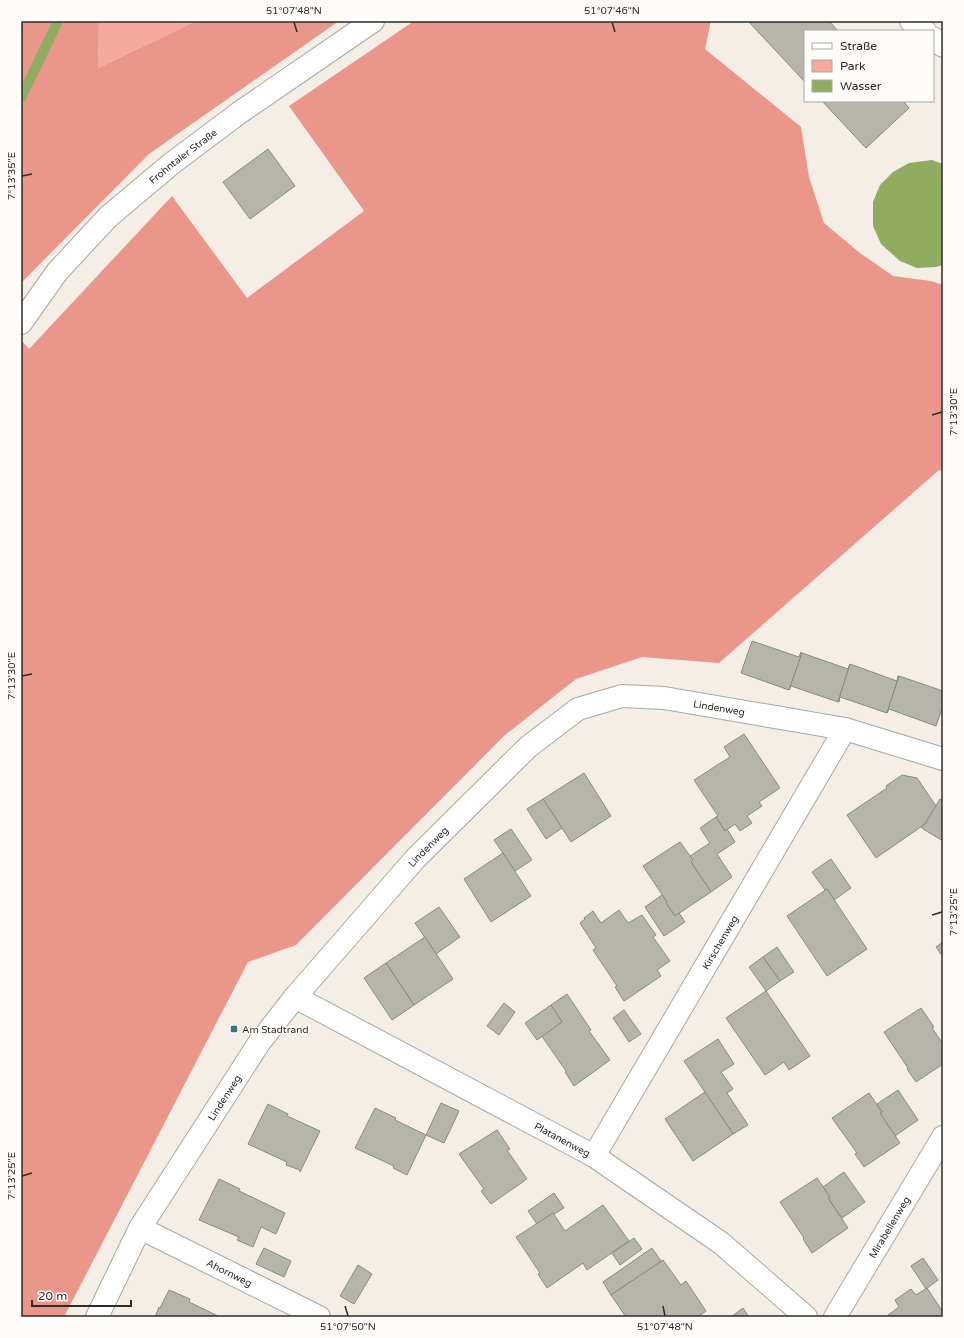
<svg xmlns="http://www.w3.org/2000/svg" width="964" height="1338" font-family="'Varela Round',sans-serif">
<style>
.green{fill:#f6a89d}
.forest{fill:#eb968b}
.water{fill:#90ac61}
.lines{fill:none;stroke-linecap:round;stroke-linejoin:round}
.stream{stroke:#90ac61;stroke-width:10}
.building{fill:#b6b5ac;stroke:#8a8981}
.minor-casing{stroke:#aba69f;stroke-width:24}
.minor{stroke:#fff;stroke-width:22}
.ticks{fill:none;stroke:#2d2b28;stroke-width:1.5}
.poi-dot{fill:#2e787b;stroke:#fefcf9;stroke-width:1.5}
.labels{text-anchor:middle;stroke-width:3;stroke-linejoin:round;paint-order:stroke}
.street-label{font-size:10px;fill:#2d2b28;stroke:#fefcf9}
.poi-label{font-size:10px;fill:#2d2b28;stroke:#fefcf9;text-anchor:start}
.neatline{fill:none;stroke:#2d2b28;stroke-width:1.5}
.ticks-label{font-size:10px;text-anchor:middle;fill:#2d2b28}
</style>
<rect width="100%" height="100%" fill="#f4eee6"/>
<path class="green" d="M 99,21 L 196,21 L 98,68 Z"/>
<g class="forest">
<path d="M 21,21 L 99,21 L 98,68 L 196,21 L 339,21 L 149,154 L 21,283 Z"/>
<path d="M 414,21 L 711,21 L 705,49 L 801,127 L 809,177 L 824,223 L 860,253 L 893,276 L 931,281 L 943,285 L 943,471 L 939,470 L 719,663 L 642,657 L 576,679 L 505,735 L 296,945 L 248,962 L 64,1317 L 21,1317 L 21,340 L 29,349 L 172,196 L 247,298 L 364,211 L 289,106 Z"/>
</g>
<path class="water" d="M 932,160 L 943,164 L 943,265 L 936,267 L 917,268 L 900,261 L 881,244 L 873,226 L 873,202 L 880,185 L 893,172 L 909,163 Z"/>
<g class="lines">
<path class="stream" d="M 21,98 L 58,21"/>
</g>
<g class="building">
<path d="M 748,21 L 829,21 L 838,31 L 805,31 L 805,82 Z"/>
<path d="M 822,101 L 903,101 L 909,108 L 866,148 Z"/>
<path d="M 268,149 L 295,186 L 250,219 L 223,182 Z"/>
<path d="M 752,641 L 799,657 L 801,652 L 802,653 L 789,690 L 741,673 Z"/>
<path d="M 802,653 L 848,669 L 850,664 L 838,702 L 791,686 L 789,690 Z"/>
<path d="M 850,664 L 897,681 L 898,676 L 899,676 L 887,713 L 840,697 L 839,702 L 838,702 Z"/>
<path d="M 899,676 L 943,691 L 943,706 L 936,726 L 889,709 L 887,713 Z"/>
<path d="M 744,734 L 780,788 L 759,802 L 762,806 L 747,816 L 752,823 L 740,831 L 735,824 L 725,831 L 716,817 L 718,816 L 694,780 L 730,757 L 724,747 Z"/>
<path d="M 584,773 L 611,816 L 571,842 L 543,799 Z"/>
<path d="M 902,775 L 917,778 L 936,806 L 925,824 L 876,858 L 847,815 L 887,788 L 886,786 Z"/>
<path d="M 543,799 L 562,828 L 546,839 L 527,809 Z"/>
<path d="M 940,799 L 943,800 L 943,841 L 923,829 L 921,827 L 925,824 Z"/>
<path d="M 716,817 L 725,831 L 727,829 L 735,842 L 717,854 L 732,877 L 711,892 L 691,862 L 693,860 L 690,856 L 710,843 L 700,828 Z"/>
<path d="M 511,829 L 532,860 L 515,871 L 494,840 Z"/>
<path d="M 680,842 L 693,860 L 691,862 L 711,892 L 675,916 L 666,903 L 667,902 L 643,866 Z"/>
<path d="M 503,853 L 531,896 L 491,922 L 464,879 Z"/>
<path d="M 831,859 L 851,888 L 834,900 L 827,889 L 825,890 L 812,872 Z"/>
<path d="M 827,889 L 867,949 L 827,976 L 787,916 Z"/>
<path d="M 662,895 L 667,902 L 666,903 L 675,916 L 679,913 L 685,922 L 664,936 L 645,907 Z"/>
<path d="M 439,907 L 460,937 L 436,954 L 415,923 Z"/>
<path d="M 619,910 L 628,923 L 642,915 L 656,935 L 653,937 L 670,961 L 657,970 L 661,976 L 624,1001 L 615,987 L 617,986 L 593,950 L 596,948 L 580,923 L 585,919 L 584,918 L 593,911 L 601,923 Z"/>
<path d="M 425,937 L 453,979 L 414,1005 L 386,963 Z"/>
<path d="M 943,942 L 943,957 L 936,947 Z"/>
<path d="M 777,947 L 794,972 L 780,981 L 763,957 Z"/>
<path d="M 763,957 L 780,981 L 766,991 L 749,967 Z"/>
<path d="M 386,963 L 414,1005 L 392,1020 L 364,978 Z"/>
<path d="M 766,991 L 810,1056 L 789,1070 L 784,1062 L 765,1075 L 726,1018 Z"/>
<path d="M 567,994 L 591,1030 L 589,1031 L 610,1060 L 574,1086 L 565,1072 L 566,1071 L 541,1035 L 562,1022 L 551,1005 Z"/>
<path d="M 504,1003 L 515,1012 L 499,1035 L 487,1026 Z"/>
<path d="M 551,1005 L 562,1022 L 537,1040 L 525,1023 Z"/>
<path d="M 921,1008 L 934,1027 L 932,1028 L 943,1044 L 943,1064 L 916,1082 L 907,1069 L 908,1068 L 884,1032 Z"/>
<path d="M 624,1010 L 641,1034 L 629,1042 L 613,1018 Z"/>
<path d="M 718,1039 L 734,1064 L 721,1072 L 733,1089 L 727,1093 L 748,1125 L 733,1134 L 684,1061 Z"/>
<path d="M 898,1090 L 918,1120 L 895,1136 L 880,1113 L 882,1112 L 877,1104 Z"/>
<path d="M 705,1092 L 733,1134 L 693,1161 L 665,1119 Z"/>
<path d="M 869,1093 L 882,1112 L 880,1113 L 900,1143 L 864,1167 L 855,1154 L 857,1153 L 832,1118 Z"/>
<path d="M 441,1103 L 459,1111 L 444,1143 L 426,1135 Z"/>
<path d="M 268,1104 L 288,1114 L 287,1116 L 320,1131 L 300,1172 L 300,1170 L 286,1165 L 287,1162 L 248,1144 Z"/>
<path d="M 375,1108 L 396,1118 L 395,1120 L 426,1135 L 407,1175 L 393,1168 L 394,1166 L 355,1148 Z"/>
<path d="M 497,1130 L 510,1149 L 507,1150 L 527,1179 L 491,1204 L 481,1191 L 484,1189 L 459,1154 Z"/>
<path d="M 844,1172 L 865,1202 L 842,1218 L 828,1198 L 830,1197 L 823,1187 Z"/>
<path d="M 817,1178 L 830,1197 L 828,1198 L 848,1228 L 812,1253 L 803,1239 L 804,1238 L 780,1202 Z"/>
<path d="M 219,1179 L 240,1189 L 239,1191 L 285,1213 L 276,1234 L 261,1227 L 253,1247 L 237,1240 L 239,1237 L 199,1220 Z"/>
<path d="M 554,1193 L 564,1208 L 537,1224 L 528,1211 Z"/>
<path d="M 603,1205 L 629,1241 L 587,1270 L 583,1263 L 547,1288 L 538,1274 L 540,1273 L 516,1237 L 553,1213 L 565,1231 Z"/>
<path d="M 634,1238 L 642,1249 L 620,1265 L 612,1253 Z"/>
<path d="M 264,1248 L 291,1261 L 284,1277 L 256,1264 Z"/>
<path d="M 652,1248 L 661,1261 L 632,1283 L 631,1281 L 611,1295 L 603,1282 Z"/>
<path d="M 923,1258 L 938,1280 L 926,1289 L 911,1266 Z"/>
<path d="M 663,1260 L 681,1285 L 686,1281 L 706,1311 L 698,1317 L 626,1317 L 611,1295 Z"/>
<path d="M 358,1265 L 372,1274 L 354,1304 L 340,1296 Z"/>
<path d="M 927,1288 L 943,1312 L 943,1317 L 889,1317 L 888,1315 L 899,1307 L 895,1300 L 911,1289 L 916,1295 Z"/>
<path d="M 169,1290 L 190,1299 L 189,1302 L 220,1317 L 155,1317 L 159,1307 L 160,1308 Z"/>
<path d="M 743,1308 L 749,1317 L 731,1317 Z"/>
</g>
<g class="lines">
<g class="minor-casing">
<g id="minor">
<path d="M 911,21 L 925,31"/>
<path d="M 933,38 L 943,46"/>
<path id="s1" d="M 21,323 L 57,272 L 108,217 L 171,164 L 239,113 L 373,21"/>
<path id="s2" d="M 295,997 L 594,1156 L 721,1243 L 806,1317"/>
<path id="s3" d="M 594,1156 L 845,729"/>
<path id="s4" d="M 140,1228 L 319,1317"/>
<path id="s5" d="M 97,1317 L 140,1228 L 259,1043 L 295,997 L 415,859 L 528,747 L 578,709 L 622,696 L 664,698 L 845,729 L 943,759"/>
<path id="s6" d="M 835,1317 L 943,1137"/>
</g>
</g>
<use href="#minor" class="minor"/>
</g>
<path class="ticks" d="M 294,22 L 297,32M 612,22 L 615,32M 22,176 L 32,174M 932,415 L 942,412M 22,676 L 32,674M 932,915 L 942,912M 22,1176 L 32,1173M 345,1306 L 348,1316M 663,1306 L 665,1316"/>
<rect class="poi-dot" x="230" y="1025" width="8" height="8" rx="2"/>
<g class="labels">
<g class="street-label">
<text dy="4" stroke="none"><textPath href="#s1" startOffset="234">Frohntaler Straße</textPath></text>
<text dy="4" stroke="none"><textPath href="#s5" startOffset="926">Lindenweg</textPath></text>
<text dy="4" stroke="none"><textPath href="#s5" startOffset="578">Lindenweg</textPath></text>
<text dy="4" stroke="none"><textPath href="#s3" startOffset="248">Kirschenweg</textPath></text>
<text dy="4" stroke="none"><textPath href="#s5" startOffset="254">Lindenweg</textPath></text>
<text dy="4" stroke="none"><textPath href="#s2" startOffset="303">Platanenweg</textPath></text>
<text dy="4" stroke="none"><textPath href="#s6" startOffset="105">Mirabellenweg</textPath></text>
<text dy="4" stroke="none"><textPath href="#s4" startOffset="100">Ahornweg</textPath></text>
</g>
<g class="poi-label">
<text x="242" y="1033">Am Stadtrand</text>
</g>
</g>
<rect width="964" height="1338" fill="none" stroke="#fefcf9" stroke-width="44"/>
<rect x="804" y="30" width="130" height="72" fill="#fefcf9" stroke="#aaa8a5"/>
<rect x="812" y="43" width="20" height="6" fill="#ffffff" stroke="#aaa8a5"/>
<text x="840" y="50" font-size="12" fill="#2d2b28">Straße</text>
<rect x="812" y="60" width="20" height="12" fill="#f6a89d" stroke="#aaa8a5"/>
<text x="840" y="70" font-size="12" fill="#2d2b28">Park</text>
<rect x="812" y="80" width="20" height="12" fill="#90ac61" stroke="#aaa8a5"/>
<text x="840" y="90" font-size="12" fill="#2d2b28">Wasser</text>
<path d="M32 1300v6h99v-6" fill="none" stroke="#2d2b28" stroke-width="2"/>
<text x="38" y="1300" font-size="12" fill="#2d2b28" stroke="#fefcf9" stroke-width="3" paint-order="stroke">20 m</text>
<rect x="22" y="22" width="920" height="1294" class="neatline"/>
<g class="ticks-label">
<text x="294" y="14">51°07'48"N</text>
<text x="612" y="14">51°07'46"N</text>
<text transform="translate(11 176) rotate(-90)" y="4">7°13'35"E</text>
<text transform="translate(953 412) rotate(-90)" y="4">7°13'30"E</text>
<text transform="translate(11 676) rotate(-90)" y="4">7°13'30"E</text>
<text transform="translate(953 912) rotate(-90)" y="4">7°13'25"E</text>
<text transform="translate(11 1176) rotate(-90)" y="4">7°13'25"E</text>
<text x="348" y="1330">51°07'50"N</text>
<text x="665" y="1330">51°07'48"N</text>
</g>
</svg>
